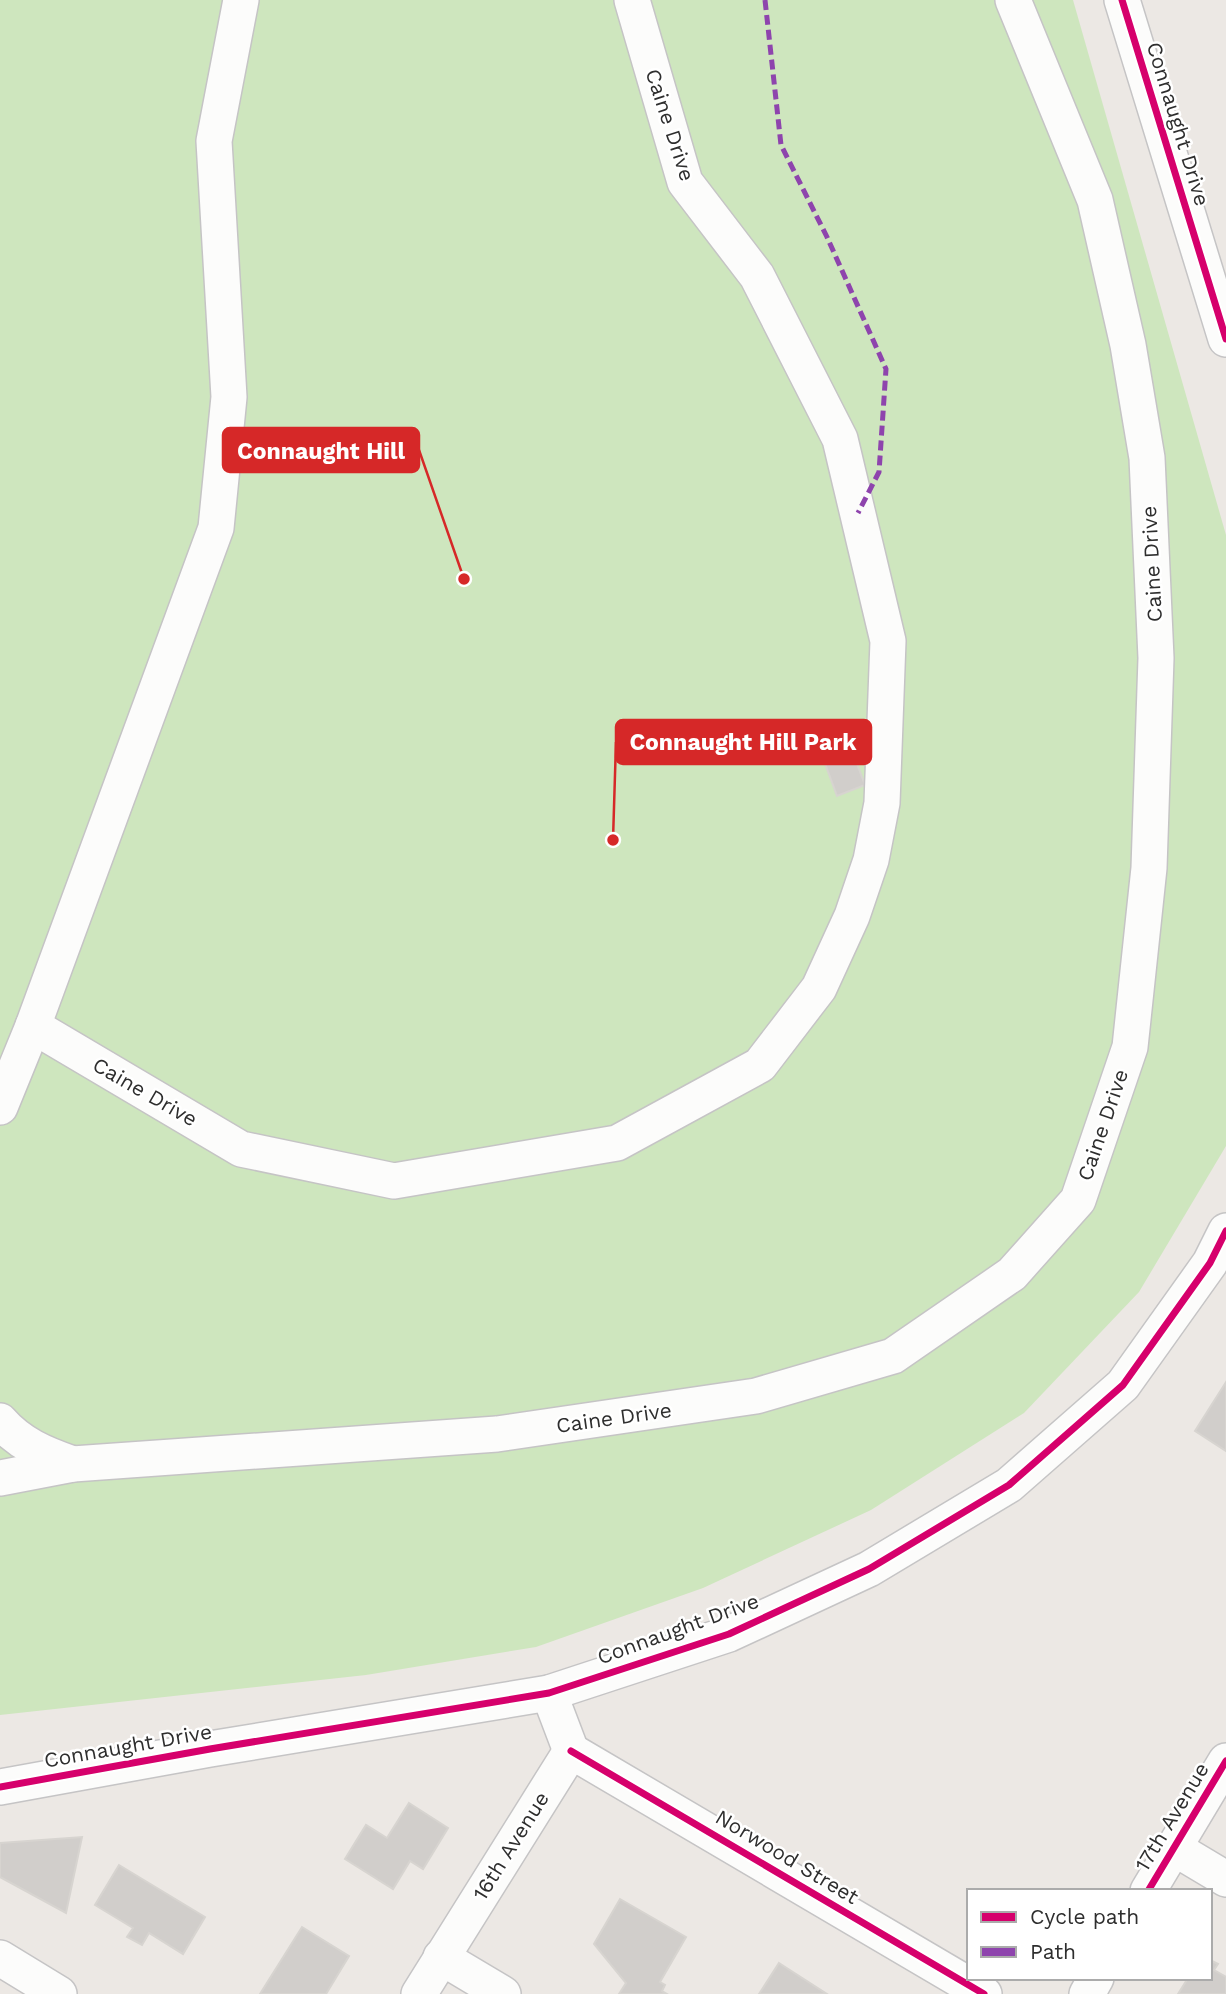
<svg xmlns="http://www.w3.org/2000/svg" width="1226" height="1994" font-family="'Work Sans',sans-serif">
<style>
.green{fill:#cee6be}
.building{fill:#d1cecb;stroke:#d7d4d0;stroke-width:2}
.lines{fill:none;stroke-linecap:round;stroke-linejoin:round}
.minor-casing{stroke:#c5c4c5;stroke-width:38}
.minor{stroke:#fcfcfb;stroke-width:35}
.quiet{stroke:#8e44ad;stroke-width:5;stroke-dasharray:10 5;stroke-linecap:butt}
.cycleway-casing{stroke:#fff;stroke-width:11}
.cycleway{stroke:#d6006c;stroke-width:7}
.labels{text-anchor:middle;stroke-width:5;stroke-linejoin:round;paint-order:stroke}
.street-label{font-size:21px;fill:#2e2e2e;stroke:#fff}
.leader{fill:none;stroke:#d62828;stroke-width:2.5}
.callout-dot{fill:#d62828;stroke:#fff;stroke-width:2.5}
.callout{fill:#d62828;stroke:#d62828;stroke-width:2.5}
.callout-label{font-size:23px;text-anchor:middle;font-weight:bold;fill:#fff}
</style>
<rect width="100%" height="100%" fill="#ece8e4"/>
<path class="green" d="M 0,0 L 1073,0 L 1226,535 L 1226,1146 L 1139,1292 L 1024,1413 L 871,1510 L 703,1588 L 536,1647 L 366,1675 L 0,1715 Z"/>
<g class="building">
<path d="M 851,748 L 865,785 L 837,796 L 823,758 Z"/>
<path d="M 1226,1382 L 1226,1451 L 1195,1431 Z"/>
<path d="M 409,1803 L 448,1828 L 423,1869 L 410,1861 L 393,1889 L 345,1859 L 366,1825 L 387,1838 Z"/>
<path d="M 82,1837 L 66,1913 L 0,1877 L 0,1843 Z"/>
<path d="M 119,1865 L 205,1917 L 183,1954 L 149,1933 L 142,1945 L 127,1937 L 133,1928 L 95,1905 Z"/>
<path d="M 620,1899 L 686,1937 L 660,1982 L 665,1985 L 662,1991 L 667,1994 L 619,1994 L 626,1983 L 594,1944 Z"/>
<path d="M 302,1927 L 349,1956 L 326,1994 L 260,1994 Z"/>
<path d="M 1210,1960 L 1218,1964 L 1214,1970 L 1226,1977 L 1226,1994 L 1178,1994 L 1188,1978 L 1210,1978 Z"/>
<path d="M 779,1963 L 827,1994 L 759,1994 Z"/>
</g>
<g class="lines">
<g class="minor-casing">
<g id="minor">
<path d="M 1122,0 L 1226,339"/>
<path d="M 33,1026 L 241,1149 L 394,1181 L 617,1143 L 760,1065 L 819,988 L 852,916 L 871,860 L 882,803 L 888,641 L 840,439 L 757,276 L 685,182 L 632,0"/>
<path d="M 0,1107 L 33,1026 L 216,528 L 229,397 L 214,141 L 241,0"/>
<path d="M 0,1421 C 20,1444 44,1454 73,1464"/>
<path d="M 0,1478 L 73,1464 L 497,1434 L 756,1396 L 893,1356 L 1012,1274 L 1078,1200 L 1130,1047 L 1149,868 L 1156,658 L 1147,458 L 1128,345 L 1095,200 L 1013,0"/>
<path d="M 549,1693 L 571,1751"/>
<path d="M 571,1751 L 984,1994"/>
<path d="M 0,1787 L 210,1749 L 549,1693 L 729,1634 L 869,1569 L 1009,1485 L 1123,1385 L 1210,1263 L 1226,1231"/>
<path d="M 1174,1848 L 1226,1879"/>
<path d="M 1148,1891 L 1226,1761"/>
<path d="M 441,1957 L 503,1994"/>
<path d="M 0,1958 L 59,1994"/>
<path d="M 419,1994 L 571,1751"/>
<path d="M 1087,1994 L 1096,1978"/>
</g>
</g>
<use href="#minor" class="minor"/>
<path class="quiet" d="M 765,0 L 781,145 L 827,237 L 886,369 L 879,472 L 858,513"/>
<g class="cycleway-casing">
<g id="cycleway">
<path d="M 1122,0 L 1226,339"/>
<path d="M 571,1751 L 984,1994"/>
<path d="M 0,1787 L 210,1749 L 549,1693 L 729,1634 L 869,1569 L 1009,1485 L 1123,1385 L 1210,1263 L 1226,1231"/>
<path d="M 1148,1891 L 1226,1761"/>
</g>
</g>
<use href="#cycleway" class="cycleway"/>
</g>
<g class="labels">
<g class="street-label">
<text transform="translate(1178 124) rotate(73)" y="7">Connaught Drive</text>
<text transform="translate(670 125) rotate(72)" y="7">Caine Drive</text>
<text transform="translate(1152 564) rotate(-93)" y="7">Caine Drive</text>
<text transform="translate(145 1092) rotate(30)" y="7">Caine Drive</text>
<text transform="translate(1103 1125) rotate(-71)" y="7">Caine Drive</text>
<text transform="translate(614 1418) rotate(-8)" y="7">Caine Drive</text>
<text transform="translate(678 1629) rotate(-20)" y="7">Connaught Drive</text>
<text transform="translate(128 1746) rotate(-10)" y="7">Connaught Drive</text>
<text transform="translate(1172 1817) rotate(-59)" y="7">17th Avenue</text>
<text transform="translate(511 1846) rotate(-58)" y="7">16th Avenue</text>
<text transform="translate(787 1857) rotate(31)" y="7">Norwood Street</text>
</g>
</g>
<path class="leader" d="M464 579L419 450M613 840L616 742"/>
<g class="callout-dot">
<circle cx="464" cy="579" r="7"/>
<circle cx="613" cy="840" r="7"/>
</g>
<g class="callout">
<rect x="223" y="428" width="196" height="44" rx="7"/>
<rect x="616" y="720" width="255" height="44" rx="7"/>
</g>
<g class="callout-label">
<text x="321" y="459">Connaught Hill</text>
<text x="743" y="750">Connaught Hill Park</text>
</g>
<rect x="967" y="1889" width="245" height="91" fill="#ffffff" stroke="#ababab" stroke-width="2"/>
<rect x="981" y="1912" width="35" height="10" fill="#d6006c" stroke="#ababab" stroke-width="2"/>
<text x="1030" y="1924" font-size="21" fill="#2e2e2e">Cycle path</text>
<rect x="981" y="1947" width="35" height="10" fill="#8e44ad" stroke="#ababab" stroke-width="2"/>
<text x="1030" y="1959" font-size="21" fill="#2e2e2e">Path</text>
</svg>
